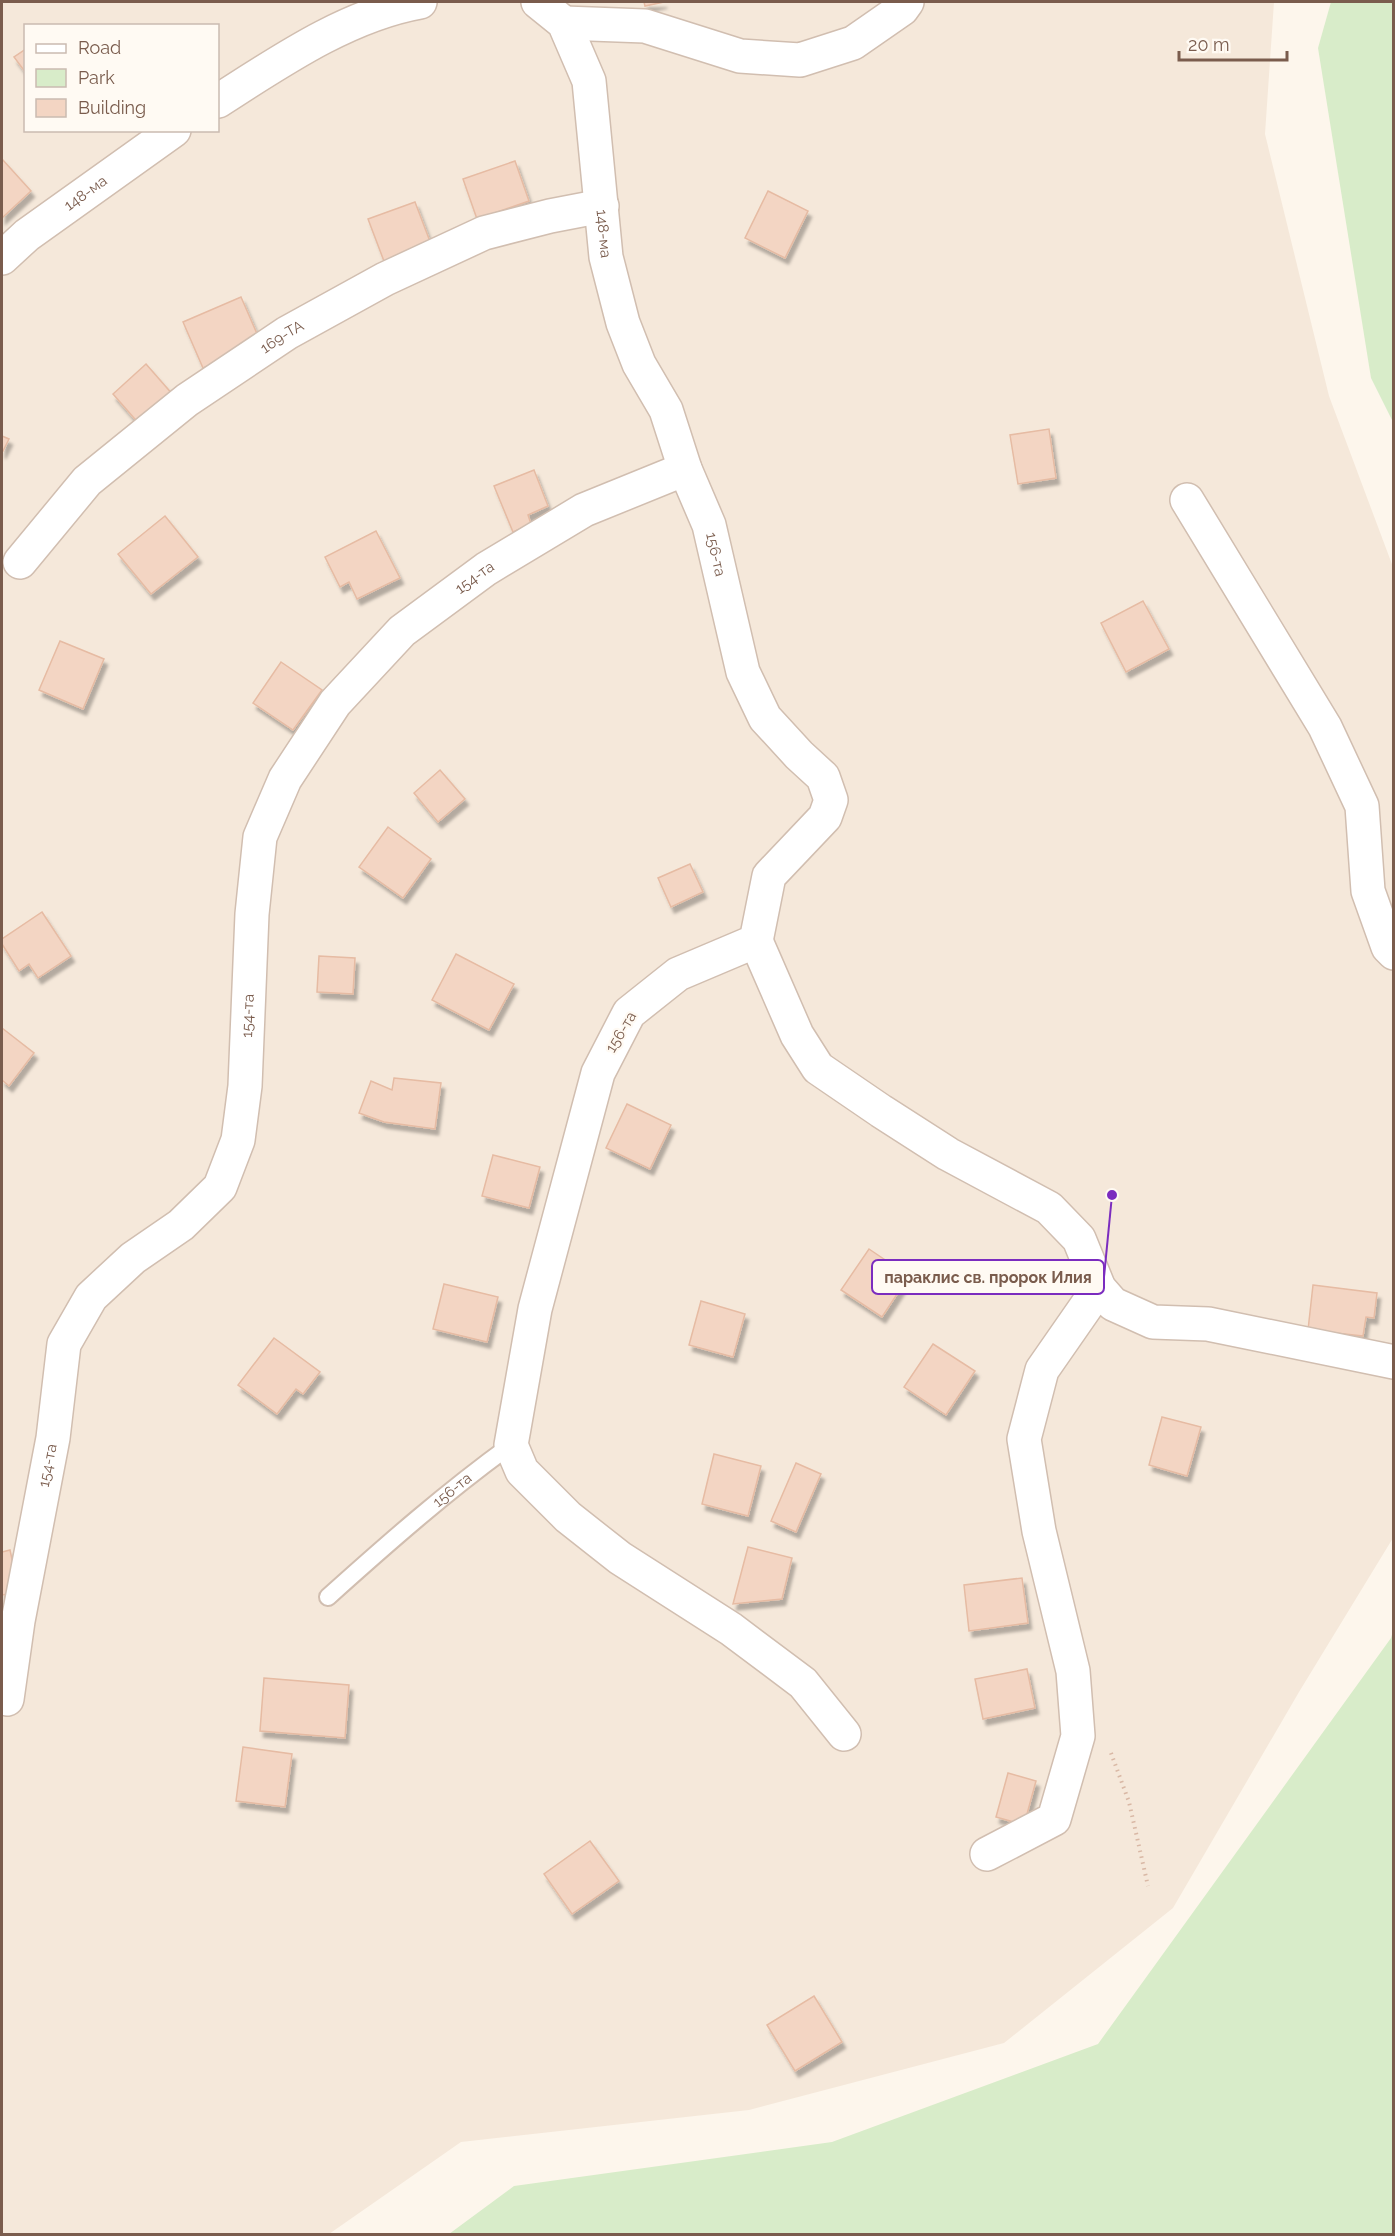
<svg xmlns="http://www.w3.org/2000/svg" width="1395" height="2236" font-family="Raleway,sans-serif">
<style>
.residential{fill:#f5e8da;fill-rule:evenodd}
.green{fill:#d8ecc9}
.building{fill:#f3d5c3;stroke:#e6bba3;stroke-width:1.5;filter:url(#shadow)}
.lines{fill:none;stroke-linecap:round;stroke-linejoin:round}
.service-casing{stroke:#d1beb0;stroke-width:20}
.minor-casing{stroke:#d1beb0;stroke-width:36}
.path{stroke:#d9b8a5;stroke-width:4;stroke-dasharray:1.5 4.5;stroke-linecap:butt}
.service{stroke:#fff;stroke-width:16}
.minor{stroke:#fff;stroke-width:33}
.labels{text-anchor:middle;stroke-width:4.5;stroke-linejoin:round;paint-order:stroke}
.street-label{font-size:15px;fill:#7a5c4d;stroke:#fffaf3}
.leader{fill:none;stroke:#7b2cbf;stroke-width:2}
.callout-dot{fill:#7b2cbf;stroke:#fffaf3;stroke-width:2}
.callout{fill:#fffaf3;stroke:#7b2cbf;stroke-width:2}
.callout-label{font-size:16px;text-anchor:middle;font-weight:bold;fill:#7a5c4d}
</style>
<defs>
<filter id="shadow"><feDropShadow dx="3.5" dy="6" stdDeviation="1.5" flood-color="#0004"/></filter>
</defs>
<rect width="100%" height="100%" fill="#fdf6ec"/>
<path class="residential" d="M 2,2 L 1274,2 L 1265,134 L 1329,396 L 1393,567 L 1393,1538 L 1299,1692 L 1173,1908 L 1004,2043 L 749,2110 L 461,2142 L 329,2234 L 2,2234 ZM 26,26 L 218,26 L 218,130 L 26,130 Z"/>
<g class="green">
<path d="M 1331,2 L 1393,2 L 1393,422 L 1371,378 L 1318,48 Z"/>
<path d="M 1393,1631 L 1393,2234 L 449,2234 L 514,2186 L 832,2142 L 1098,2044 L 1391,1638 Z"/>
</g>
<g class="building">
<path d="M 644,2 L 664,2 L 645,6 Z"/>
<path d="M 26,49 L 26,73 L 14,57 Z"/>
<path d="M 2,159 L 31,191 L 2,218 Z"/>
<path d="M 515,161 L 529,201 L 477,219 L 463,179 Z"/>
<path d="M 768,191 L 808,211 L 785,258 L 745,238 Z"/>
<path d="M 415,202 L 434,252 L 387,269 L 368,219 Z"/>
<path d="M 241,297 L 261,343 L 203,368 L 183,322 Z"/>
<path d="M 146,364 L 174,396 L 141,426 L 113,394 Z"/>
<path d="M 1049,429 L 1056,478 L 1018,484 L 1010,435 Z"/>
<path d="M 2,436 L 9,439 L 2,453 Z"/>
<path d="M 534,470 L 548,506 L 528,515 L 531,524 L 513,532 L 494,486 Z"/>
<path d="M 165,516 L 198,557 L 151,594 L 118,554 Z"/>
<path d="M 376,531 L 400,578 L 357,599 L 349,582 L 340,587 L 325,557 Z"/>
<path d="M 1143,601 L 1169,649 L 1126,672 L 1101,623 Z"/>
<path d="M 60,641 L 104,659 L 83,709 L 39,690 Z"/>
<path d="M 281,662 L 322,690 L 293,730 L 253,703 Z"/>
<path d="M 440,770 L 465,799 L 438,822 L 414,793 Z"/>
<path d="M 388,827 L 431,859 L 403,898 L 359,867 Z"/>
<path d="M 690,864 L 703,892 L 671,907 L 658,878 Z"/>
<path d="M 42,912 L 71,956 L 38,978 L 29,964 L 19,971 L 2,944 L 2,939 Z"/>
<path d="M 456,954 L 514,984 L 489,1030 L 432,1000 Z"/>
<path d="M 319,956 L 355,958 L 353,994 L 317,992 Z"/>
<path d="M 2,1028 L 34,1053 L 9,1086 L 2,1080 Z"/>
<path d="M 394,1078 L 441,1083 L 435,1129 L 384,1122 L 359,1113 L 371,1081 L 392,1090 Z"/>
<path d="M 627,1104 L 671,1125 L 650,1169 L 606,1148 Z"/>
<path d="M 493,1155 L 540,1167 L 529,1208 L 482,1196 Z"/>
<path d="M 869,1249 L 909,1276 L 882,1317 L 841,1290 Z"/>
<path d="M 444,1284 L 498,1297 L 487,1342 L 433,1329 Z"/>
<path d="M 1313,1285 L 1377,1293 L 1374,1318 L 1366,1317 L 1363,1336 L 1308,1330 Z"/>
<path d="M 701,1301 L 745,1314 L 733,1357 L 689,1345 Z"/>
<path d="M 274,1338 L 320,1372 L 303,1394 L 296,1389 L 277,1414 L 238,1385 Z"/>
<path d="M 933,1344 L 975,1371 L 946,1415 L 904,1387 Z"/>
<path d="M 1162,1417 L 1201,1427 L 1187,1476 L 1149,1465 Z"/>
<path d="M 714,1454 L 761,1466 L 748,1516 L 702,1504 Z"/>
<path d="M 796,1463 L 821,1474 L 796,1532 L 771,1521 Z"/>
<path d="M 748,1547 L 792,1558 L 782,1599 L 733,1604 Z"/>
<path d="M 10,1550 L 19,1592 L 2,1595 L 2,1552 Z"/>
<path d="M 1022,1578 L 1028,1623 L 969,1631 L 964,1585 Z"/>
<path d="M 1027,1669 L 1035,1708 L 983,1719 L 975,1679 Z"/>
<path d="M 264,1678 L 349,1685 L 345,1738 L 260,1731 Z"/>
<path d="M 243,1747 L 292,1754 L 285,1807 L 236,1801 Z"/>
<path d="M 1008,1773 L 1036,1781 L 1024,1825 L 996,1817 Z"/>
<path d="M 590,1841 L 619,1881 L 572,1914 L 544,1874 Z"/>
<path d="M 814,1996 L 842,2042 L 795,2071 L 767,2025 Z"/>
</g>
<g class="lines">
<g class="service-casing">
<g id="service">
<path id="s1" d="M 328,1597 C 387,1544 446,1492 511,1445"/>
</g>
</g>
<g class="minor-casing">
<g id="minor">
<path id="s2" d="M 538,2 L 564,23 L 589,81 L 606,257 L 623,323 L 639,364 L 666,410 L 685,469 L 709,525 L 743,672 L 765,718 L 799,755 L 823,777 L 831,800 L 825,817 L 769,876 L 756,941 L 678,974 L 629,1013 L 598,1073 L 535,1309 L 511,1445 L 522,1471 L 568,1517 L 620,1558 L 731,1629 L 803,1683 L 844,1734"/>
<path d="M 564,23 L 645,26 L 740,56 L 800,60 L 853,43 L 902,9 L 907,2"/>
<path d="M 218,101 C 279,62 347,15 420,2"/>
<path id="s3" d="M 2,258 L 27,235 L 174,130"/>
<path d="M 1187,500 L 1325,727 L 1362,806 L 1368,891 L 1388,947 L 1394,953"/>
<path id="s4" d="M 20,562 L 87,481 L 187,400 L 287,333 L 385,279 L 484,233 L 550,216 L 602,206"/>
<path d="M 756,941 L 797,1035 L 818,1068 L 881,1111 L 948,1154 L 1049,1208 L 1079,1239 L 1099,1288 L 1113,1304 L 1153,1322 L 1208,1324 L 1394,1362"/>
<path id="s5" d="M 7,1699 L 18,1621 L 53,1438 L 64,1344 L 91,1297 L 133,1258 L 181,1225 L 220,1187 L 238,1140 L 245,1086 L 252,914 L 260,837 L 285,779 L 335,703 L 402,631 L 486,569 L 584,510 L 685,469"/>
<path d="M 987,1854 L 1054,1819 L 1078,1736 L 1073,1671 L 1039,1531 L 1024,1439 L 1042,1370 L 1099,1288"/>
</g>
</g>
<path class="path" d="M 1111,1753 L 1129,1802 L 1148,1886"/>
<use href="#service" class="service"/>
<use href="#minor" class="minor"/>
</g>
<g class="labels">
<g class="street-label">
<text dy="5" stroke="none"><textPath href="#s3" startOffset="106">148-ма</textPath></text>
<text dy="5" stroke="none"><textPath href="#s2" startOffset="250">148-ма</textPath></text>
<text dy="5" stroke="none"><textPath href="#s4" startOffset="348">169-TA</textPath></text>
<text dy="5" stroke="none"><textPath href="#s2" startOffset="592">156-та</textPath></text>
<text dy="5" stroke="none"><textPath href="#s5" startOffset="1281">154-та</textPath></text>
<text dy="5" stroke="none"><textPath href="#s5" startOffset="759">154-та</textPath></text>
<text transform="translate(621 1032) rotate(-59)" y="5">156-та</text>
<text dy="5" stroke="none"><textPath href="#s5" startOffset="237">154-та</textPath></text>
<text dy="5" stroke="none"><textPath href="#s1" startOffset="164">156-та</textPath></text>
</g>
</g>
<path class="leader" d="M1112 1195L1104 1277"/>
<circle class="callout-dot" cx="1112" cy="1195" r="6"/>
<rect class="callout" x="872" y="1260" width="232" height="34" rx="6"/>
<g class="callout-label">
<text x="988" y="1283">параклис св. пророк Илия</text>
</g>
<rect width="1395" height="2236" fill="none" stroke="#7a5c4d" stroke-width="6"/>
<rect x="24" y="24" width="195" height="108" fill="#fffaf3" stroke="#cabbb1" stroke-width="1.5"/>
<rect x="36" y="44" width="30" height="9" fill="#ffffff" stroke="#cabbb1" stroke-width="1.5"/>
<text x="78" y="54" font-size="18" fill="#7a5c4d">Road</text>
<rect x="36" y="69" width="30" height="18" fill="#d8ecc9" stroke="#cabbb1" stroke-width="1.5"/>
<text x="78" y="84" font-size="18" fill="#7a5c4d">Park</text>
<rect x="36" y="99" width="30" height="18" fill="#f3d5c3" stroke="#cabbb1" stroke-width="1.5"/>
<text x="78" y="114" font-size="18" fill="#7a5c4d">Building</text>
<path d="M1179 51v9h108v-9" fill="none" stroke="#7a5c4d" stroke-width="3"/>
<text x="1188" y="51" font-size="18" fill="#7a5c4d" stroke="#fffaf3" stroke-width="4.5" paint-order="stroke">20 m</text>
</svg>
